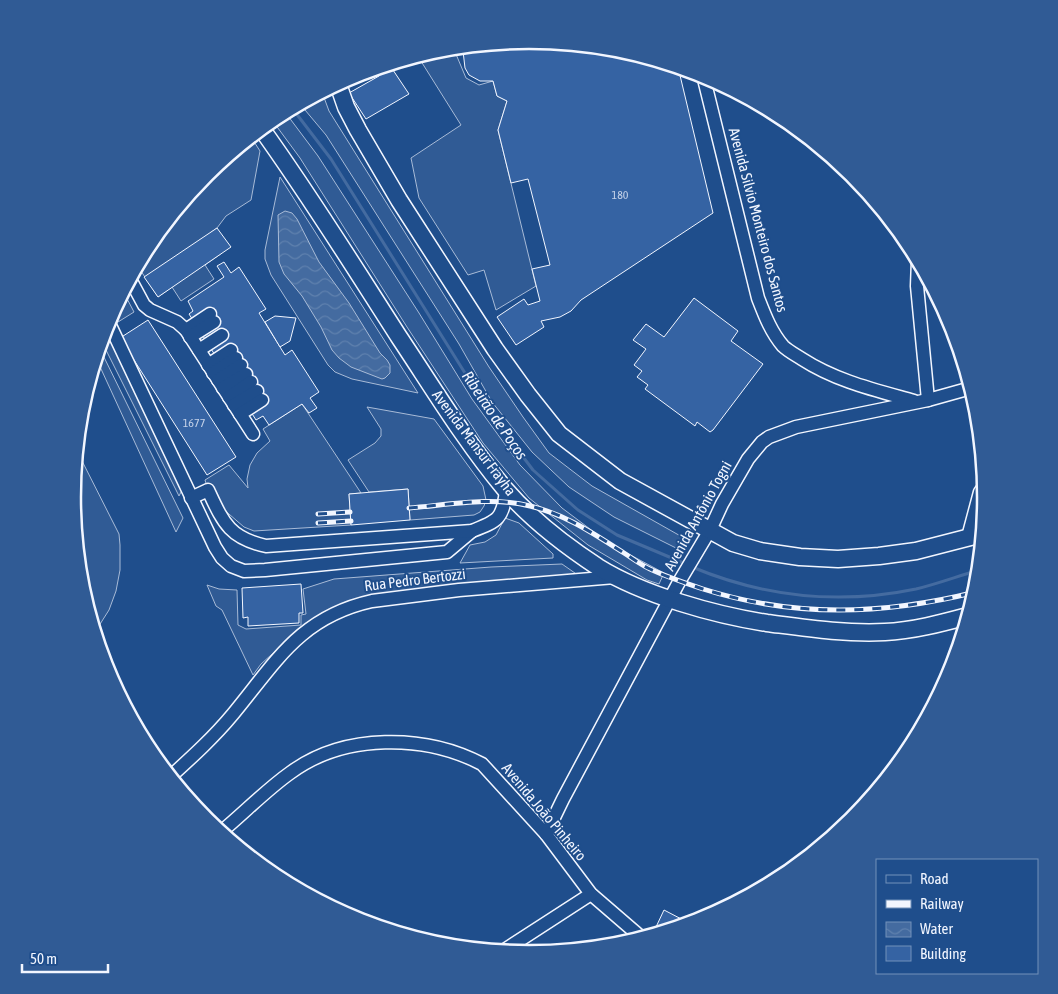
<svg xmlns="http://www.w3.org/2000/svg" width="1058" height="994" font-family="'Asap Condensed',sans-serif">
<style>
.built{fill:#305b95;stroke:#a8bbd7}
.water{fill:url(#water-waves);stroke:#a8bbd7}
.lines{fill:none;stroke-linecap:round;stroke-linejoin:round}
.stream{stroke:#446ba0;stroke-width:3}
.building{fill:#3563a3;stroke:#f2f6ff}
.minor-casing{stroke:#f2f6ff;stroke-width:15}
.major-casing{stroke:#f2f6ff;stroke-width:19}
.minor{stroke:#1f4e8c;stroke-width:12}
.major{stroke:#1f4e8c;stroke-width:16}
.rail-casing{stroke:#f2f6ff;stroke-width:5}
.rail{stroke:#1f4e8c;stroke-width:3;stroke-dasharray:9;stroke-linecap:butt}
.labels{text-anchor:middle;stroke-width:4;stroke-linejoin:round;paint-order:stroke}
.number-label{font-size:12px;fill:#c3d1e8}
.street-label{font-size:15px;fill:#f2f6ff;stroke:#1f4e8c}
.water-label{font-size:16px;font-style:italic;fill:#f2f6ff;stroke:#1f4e8c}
.rim{fill:none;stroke:#f2f6ff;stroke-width:2.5}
</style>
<defs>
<pattern id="water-waves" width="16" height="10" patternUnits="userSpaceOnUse" patternTransform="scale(1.25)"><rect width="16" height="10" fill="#446ba0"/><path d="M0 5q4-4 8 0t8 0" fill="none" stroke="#5f81ae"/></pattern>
</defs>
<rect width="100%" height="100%" fill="#1f4e8c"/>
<g class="built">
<path d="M 453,47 L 466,78 L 479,85 L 493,81 L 497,96 L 507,101 L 498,130 L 536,286 L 496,310 L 484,270 L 468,275 L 419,198 L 411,158 L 461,125 L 419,58 L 444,48 Z"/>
<path d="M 322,92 L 329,111 L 489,367 L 523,417 L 549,453 L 592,486 L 684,538 L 678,549 L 614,517 L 569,487 L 532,452 L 492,402 L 459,344 L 326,135 L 300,104 Z"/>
<path d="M 285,112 L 318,156 L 419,313 L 472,399 L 520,465 L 562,508 L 610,544 L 664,573 L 659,584 L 647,580 L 588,545 L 529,498 L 483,443 L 407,327 L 300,158 L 272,120 Z"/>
<path d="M 251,137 L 260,151 L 251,200 L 226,216 L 217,228 L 210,233 L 222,253 L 205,265 L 214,279 L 181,301 L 172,287 L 158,297 L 137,265 L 149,243 L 206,174 Z"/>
<path d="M 280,177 L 418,393 L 352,379 L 335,372 L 328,365 L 271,275 L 265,259 L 265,250 Z"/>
<path d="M 123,291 L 134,312 L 118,322 L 112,312 Z"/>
<path d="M 105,330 L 183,488 L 179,496 L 101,340 Z"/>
<path d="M 99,347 L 183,518 L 176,532 L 96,358 Z"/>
<path d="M 302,404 L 361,493 L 349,494 L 351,525 L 254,531 L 244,527 L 222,508 L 208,490 L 205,480 L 229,465 L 248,488 L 247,479 L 250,465 L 257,453 L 270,441 L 263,429 Z"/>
<path d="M 367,407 L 434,419 L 483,486 L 486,500 L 484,506 L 480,512 L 474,515 L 410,520 L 408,489 L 369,492 L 348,460 L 375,443 L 381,436 L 381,429 Z"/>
<path d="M 77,451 L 119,534 L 120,545 L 120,570 L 116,591 L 109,610 L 95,632 L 81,586 L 72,497 Z"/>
<path d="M 505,518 L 519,523 L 553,554 L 553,558 L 460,563 L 470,545 L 485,542 L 496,535 Z"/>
<path d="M 562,564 L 582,578 L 364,600 L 301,628 L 261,664 L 253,675 L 222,610 L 216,606 L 207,585 L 219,589 L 237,590 L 238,625 L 246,629 L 301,625 L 301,615 L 306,614 L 303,589 L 334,579 L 491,567 Z"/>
</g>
<path class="water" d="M 285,211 L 292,213 L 297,219 L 319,262 L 349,303 L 380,353 L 387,360 L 390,365 L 390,373 L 385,378 L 382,379 L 351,367 L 339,358 L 332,350 L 321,327 L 302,296 L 284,274 L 279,262 L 278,215 Z"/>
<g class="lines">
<g class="stream">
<path d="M 292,108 L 331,159 L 480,397 L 502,429 L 533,470 L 578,510 L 617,535 L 686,564"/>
<path d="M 692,567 C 764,597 839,605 916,589 C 937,584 958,576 979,570"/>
</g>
</g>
<g class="building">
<path d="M 531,40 L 618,49 L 678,67 L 713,213 L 581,300 L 571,311 L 560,317 L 541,321 L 544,327 L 516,345 L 497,317 L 524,299 L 528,305 L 540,301 L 532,269 L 550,265 L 528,179 L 511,183 L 498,130 L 507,101 L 497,96 L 493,81 L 480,81 L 469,75 L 465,68 L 463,51 L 466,46 L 506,42 L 509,46 Z"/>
<path d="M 389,64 L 409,94 L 366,119 L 349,93 L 379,76 L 373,69 Z"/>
<path d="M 217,228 L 231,247 L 158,297 L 144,277 Z"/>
<path d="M 224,262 L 231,273 L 239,267 L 266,309 L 259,313 L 285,355 L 292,350 L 319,392 L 310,398 L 317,408 L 309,413 L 302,404 L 269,425 L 263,416 L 256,420 L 189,314 L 193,311 L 188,301 L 224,277 L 217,266 Z"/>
<path d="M 694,298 L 738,331 L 731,341 L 763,364 L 713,430 L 710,432 L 697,422 L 695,426 L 645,389 L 648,385 L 637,377 L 642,371 L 634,365 L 646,349 L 633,340 L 646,324 L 664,337 Z"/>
<path d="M 275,316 L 296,318 L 290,341 L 280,347 L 265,322 Z"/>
<path d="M 148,320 L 236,457 L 207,475 L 120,338 Z"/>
<path d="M 408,489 L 410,520 L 351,525 L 349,494 Z"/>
<path d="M 301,584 L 303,613 L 299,613 L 299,623 L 248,626 L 248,617 L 243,618 L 242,588 Z"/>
<path d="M 664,910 L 689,923 L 688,924 L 665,931 L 656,927 Z"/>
<path d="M 704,913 L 714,914 L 703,920 Z"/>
</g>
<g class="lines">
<g class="minor-casing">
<g id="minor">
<path d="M 703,75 L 758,298 C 765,316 771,332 783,346 C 788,351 796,355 802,359 C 836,381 875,390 914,401"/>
<path d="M 918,260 L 917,286 L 928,400"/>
<path d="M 130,279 L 144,305 L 150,310 L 177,322 L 186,330 L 253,434"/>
<path d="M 108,321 L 215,547 L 222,558 L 231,566 L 244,571 L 265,570 L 447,552 L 472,531"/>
<path d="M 186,330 L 210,314"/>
<path d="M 190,337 L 214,322"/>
<path d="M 199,350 L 222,335"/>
<path d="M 208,365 L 231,350"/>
<path d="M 213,373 L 236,358"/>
<path d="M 218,380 L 241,365"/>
<path d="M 223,388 L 246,374"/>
<path d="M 229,397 L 251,382"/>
<path d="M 234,405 L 257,391"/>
<path d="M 240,414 L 262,400"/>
<path d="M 191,498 L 208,490 C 223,522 229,538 266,546 L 472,531 C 498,521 503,519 506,490"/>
<path d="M 968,537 L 980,492 L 985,485"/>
<path d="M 170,777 C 192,757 214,737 233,714 C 276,662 300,617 372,601 L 459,590 L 615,577"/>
<path d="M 221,832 C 244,813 266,790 290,773 C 344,733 425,734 482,764 L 546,834 L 591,894 L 642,938"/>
<path d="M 546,834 L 563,799 L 679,582 L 710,530 L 722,504 L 748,459 L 762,442 L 769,437 L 796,427 L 928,400 L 971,388"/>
<path d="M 503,951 L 591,894"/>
</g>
</g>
<g class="major-casing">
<g id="major">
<path d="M 338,84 L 346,107 L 358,130 L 399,200 L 495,349 L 528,395 L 559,434 L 620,481 L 733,543 L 760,551 L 800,557 L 838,559 L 879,556 L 916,551 L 982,534"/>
<path d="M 261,128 C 310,196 354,267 399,337 C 433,388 465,441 504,488 C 529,517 566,546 598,567 C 643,595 715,615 767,623 C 806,628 845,634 885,632 C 912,631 942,623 968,616"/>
</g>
</g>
<use href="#minor" class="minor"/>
<use href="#major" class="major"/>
<g class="rail-casing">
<g id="rail">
<path d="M 409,508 C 447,505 493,496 530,506 C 565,514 594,534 624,553 C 632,558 641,565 650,569 C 667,577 685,583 703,589 C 795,618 883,615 976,592"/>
<path d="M 318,514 L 350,512"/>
<path d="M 318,523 L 351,521"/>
</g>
</g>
<use href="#rail" class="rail"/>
</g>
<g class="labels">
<g class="number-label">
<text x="620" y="199">180</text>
<text x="194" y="427">1677</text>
</g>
<g class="street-label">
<text transform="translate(758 220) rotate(75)" y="5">Avenida Silvio Monteiro dos Santos</text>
<text transform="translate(474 443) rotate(53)" y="5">Avenida Mansur Frayha</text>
<text transform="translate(698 516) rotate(-61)" y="5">Avenida Antônio Togni</text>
<text transform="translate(415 580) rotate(-7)" y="5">Rua Pedro Bertozzi</text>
<text transform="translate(544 812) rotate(50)" y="5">Avenida João Pinheiro</text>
</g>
<g class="water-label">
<text transform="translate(495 415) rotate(56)" y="6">Ribeirão de Poços</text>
</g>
</g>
<path d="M0 0H1058V994H0ZM81 497a448 448 0 1 1 896 0a448 448 0 1 1-896 0Z" fill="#305b95" fill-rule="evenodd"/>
<path class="rim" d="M81 497a448 448 0 1 1 896 0a448 448 0 1 1-896 0Z"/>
<rect x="876" y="859" width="162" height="115" fill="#1f4e8c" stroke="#7391ba"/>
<rect x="886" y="875" width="25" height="8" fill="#1f4e8c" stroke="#7391ba"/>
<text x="920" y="884" font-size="15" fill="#f2f6ff">Road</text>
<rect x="886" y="900" width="25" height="8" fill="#f2f6ff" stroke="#7391ba"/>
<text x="920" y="909" font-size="15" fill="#f2f6ff">Railway</text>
<rect x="886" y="922" width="25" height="15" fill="url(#water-waves)" stroke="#7391ba"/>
<text x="920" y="934" font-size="15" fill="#f2f6ff">Water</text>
<rect x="886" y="946" width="25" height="15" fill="#3563a3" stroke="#7391ba"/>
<text x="920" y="959" font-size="15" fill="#f2f6ff">Building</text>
<path d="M22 964v8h86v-8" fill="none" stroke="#f2f6ff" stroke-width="2.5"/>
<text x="30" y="964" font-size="15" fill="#f2f6ff" stroke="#1f4e8c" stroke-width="4" paint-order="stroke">50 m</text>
</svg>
